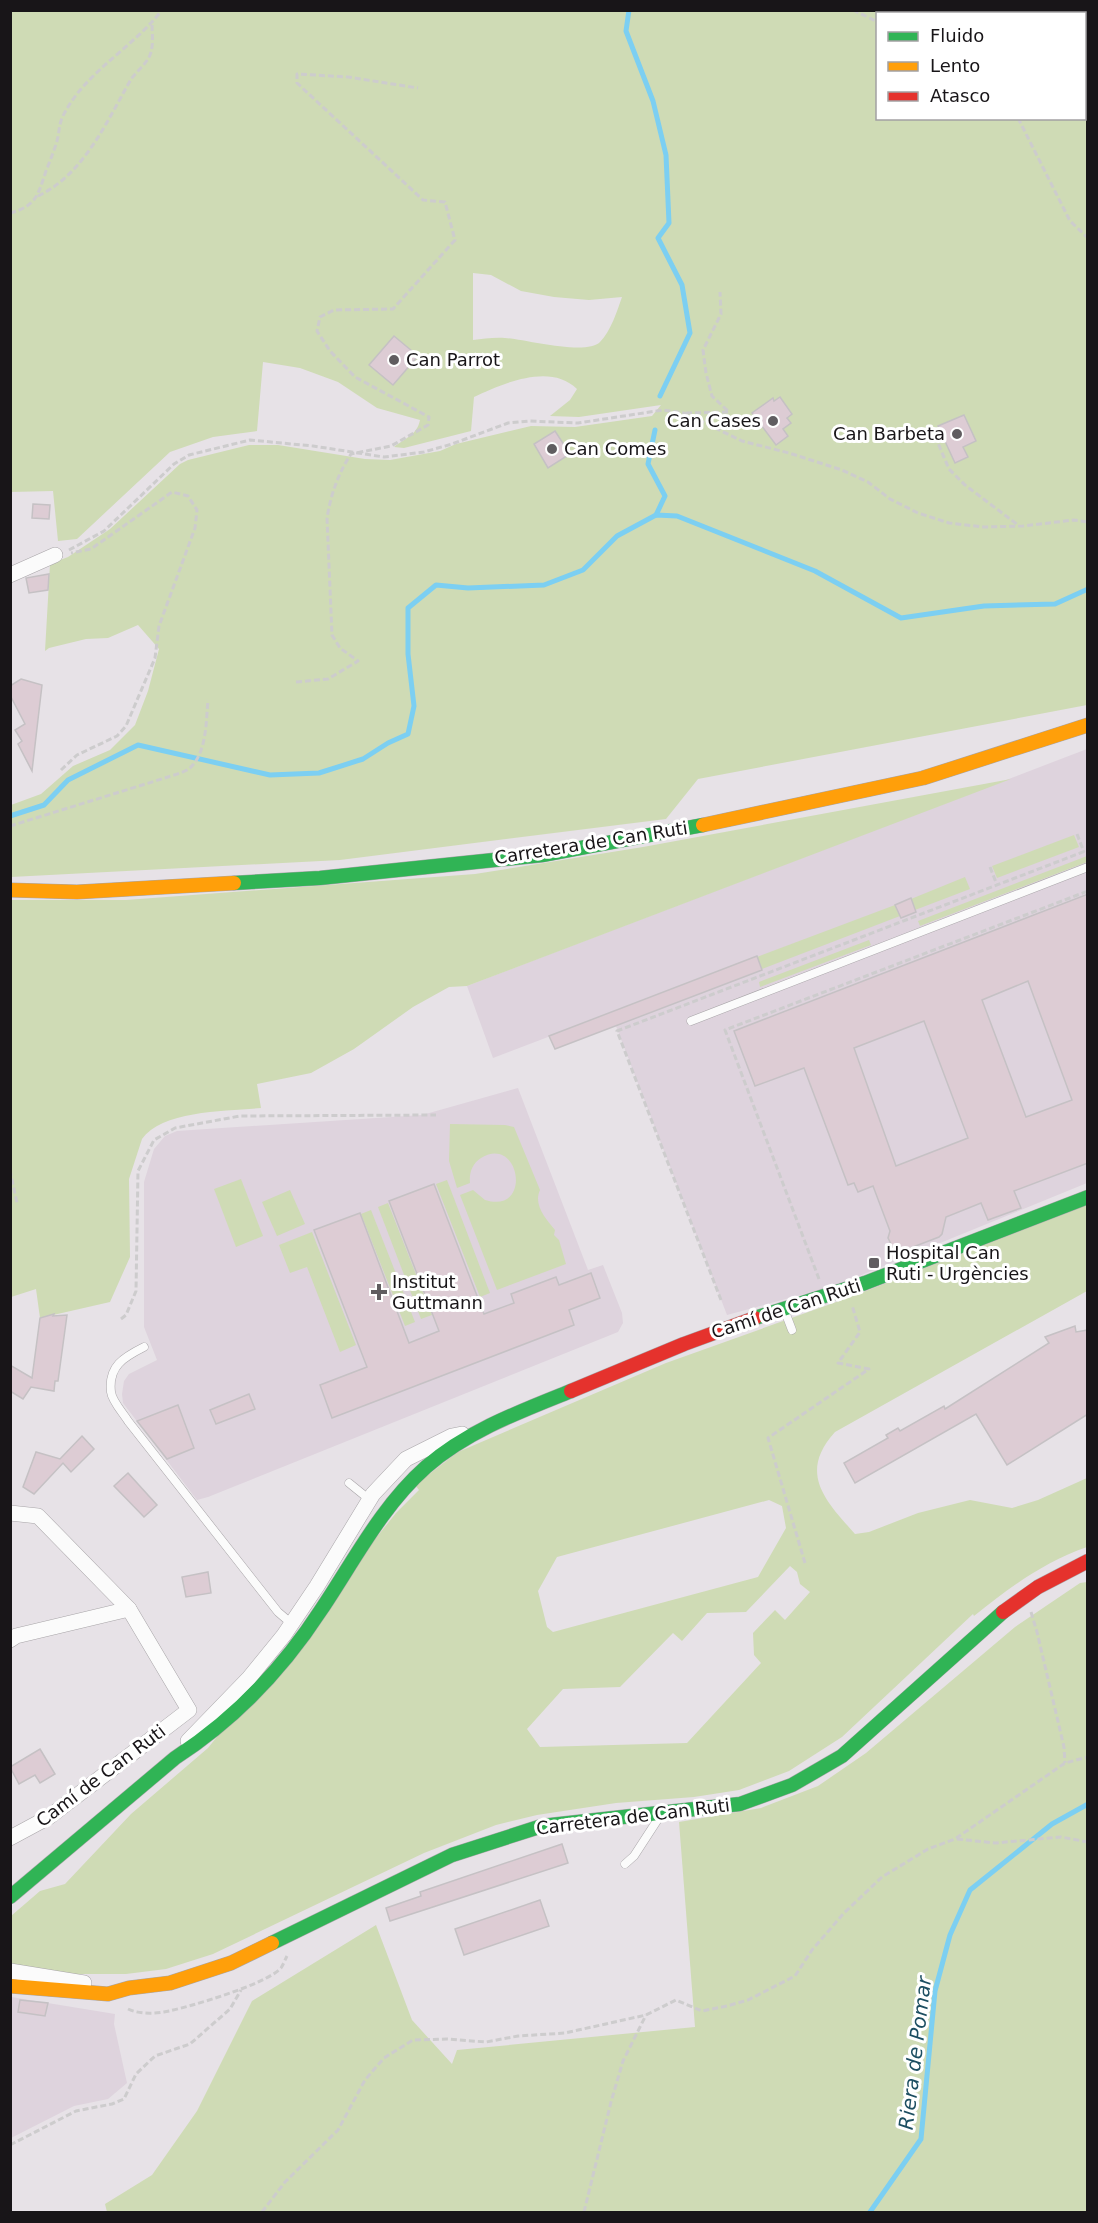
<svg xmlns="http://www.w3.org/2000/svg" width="1098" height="2223" font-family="'DejaVu Sans',sans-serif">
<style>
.built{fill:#ded3dd}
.green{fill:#cfdbb5;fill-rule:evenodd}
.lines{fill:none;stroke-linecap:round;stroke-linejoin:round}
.stream{stroke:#7ccff2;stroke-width:5}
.building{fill:#ddccd4;stroke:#c5c1c4;stroke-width:1.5;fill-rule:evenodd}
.lane-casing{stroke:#a8a5a8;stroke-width:9}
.street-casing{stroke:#a8a5a8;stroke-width:16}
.fast-casing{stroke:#a8a5a8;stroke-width:15}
.slow-casing{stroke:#a8a5a8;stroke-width:15}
.jam-casing{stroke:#a8a5a8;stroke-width:15}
.path{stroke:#cdcccd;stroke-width:3;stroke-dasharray:6 3;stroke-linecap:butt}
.lane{stroke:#fbfbfb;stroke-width:8}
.street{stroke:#fbfbfb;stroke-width:15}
.fast{stroke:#30b455;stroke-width:14}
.slow{stroke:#ff9f0a;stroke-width:14}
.jam{stroke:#e5322d;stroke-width:14}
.poi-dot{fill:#605d60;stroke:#fff;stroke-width:2}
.labels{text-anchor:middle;stroke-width:6;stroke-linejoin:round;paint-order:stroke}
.poi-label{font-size:18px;fill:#181518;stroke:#fff;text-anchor:start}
.street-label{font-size:18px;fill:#181518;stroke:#fff}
.water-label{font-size:20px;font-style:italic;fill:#1c4e61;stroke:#fff}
</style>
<rect width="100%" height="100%" fill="#e7e2e7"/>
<g class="built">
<path d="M 1087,749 L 1087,1183 L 837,1285 L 727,1315 L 611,1013 L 493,1058 L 467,986 Z"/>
<path d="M 518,1088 L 588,1270 L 603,1265 L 622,1313 L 623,1323 L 618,1332 L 208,1497 L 197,1500 L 123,1403 L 122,1394 L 124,1381 L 129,1374 L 157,1360 L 144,1327 L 144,1182 L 154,1149 L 165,1136 L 177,1131 L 422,1115 Z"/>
<path d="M 11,1997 L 115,2014 L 114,2024 L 127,2083 L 108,2099 L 74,2106 L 11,2138 Z"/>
</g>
<g class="green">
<path d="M 10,11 L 1087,11 L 1087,705 L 698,779 L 666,819 L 340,860 L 11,877 L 11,805 L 41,794 L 73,766 L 110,750 L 135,725 L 148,691 L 159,649 L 138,625 L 108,638 L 86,639 L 49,648 L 45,651 L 50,564 L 68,557 L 110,529 L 180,464 L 188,460 L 249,445 L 278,445 L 365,459 L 390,460 L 440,451 L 456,444 L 531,426 L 575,427 L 652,416 L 661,405 L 579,417 L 550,416 L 570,400 L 577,389 C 550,362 502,384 474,397 L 471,431 L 404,448 L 394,447 C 403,439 417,436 420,420 L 377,408 L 338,382 L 300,368 L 263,362 L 257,431 L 213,437 L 170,452 L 77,539 L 58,541 L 53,491 L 11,492 ZM 878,14 L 1084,14 L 1084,118 L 878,118 ZM 473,273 L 491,275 L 521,291 L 554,297 L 589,300 L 622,297 C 617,311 611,331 600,342 C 586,356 525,339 505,338 C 494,337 483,339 473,340 Z"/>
<path d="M 1011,779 L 467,986 L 449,987 L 413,1007 L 354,1049 L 311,1073 L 257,1084 L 261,1108 C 228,1111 162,1110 142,1139 L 129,1179 L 130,1257 L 110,1302 L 40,1318 L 36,1289 L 11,1297 L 11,900 L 126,900 L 475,874 L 643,847 Z"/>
<path d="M 1074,835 L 1079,847 L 997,878 L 992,866 Z"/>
<path d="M 1087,856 L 1087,862 L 920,926 L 918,921 Z"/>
<path d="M 965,877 L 970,889 L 915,910 L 911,899 Z"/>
<path d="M 895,905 L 900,916 L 762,969 L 757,957 Z"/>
<path d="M 869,940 L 871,945 L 760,987 L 759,982 Z"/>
<path d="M 450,1124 L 505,1125 L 514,1127 L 540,1190 C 533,1205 546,1219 555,1230 L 554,1235 L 559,1240 L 566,1264 L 497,1290 L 460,1195 L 473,1190 L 485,1200 C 533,1215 520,1134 481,1158 C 472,1164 469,1173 470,1183 L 457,1188 L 449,1161 Z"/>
<path d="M 241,1179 L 263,1236 L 236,1247 L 214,1189 Z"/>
<path d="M 447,1180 L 490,1293 L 480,1297 L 436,1184 Z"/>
<path d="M 290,1190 L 305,1224 L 277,1236 L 262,1202 Z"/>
<path d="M 388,1203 L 432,1315 L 421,1319 L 378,1207 Z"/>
<path d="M 1087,1205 L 1087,1291 L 835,1432 C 798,1473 825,1500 855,1534 L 869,1532 L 918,1513 L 970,1500 L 1012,1508 L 1038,1500 L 1087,1478 L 1087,1547 C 1044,1562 1010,1587 974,1616 L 973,1614 L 842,1737 L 789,1771 L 739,1790 L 694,1797 L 616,1803 L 537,1815 L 496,1825 L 424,1853 L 213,1954 L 166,1969 L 126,1974 L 61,1974 L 11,1964 L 11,1916 L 40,1891 L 65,1884 L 131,1814 L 208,1748 L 396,1513 L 419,1490 L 415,1485 L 458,1452 L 666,1363 L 853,1296 ZM 769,1500 L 782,1506 L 786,1528 L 758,1577 L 553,1632 L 547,1627 L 538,1591 L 557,1557 ZM 790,1566 L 797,1572 L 800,1584 L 810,1592 L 785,1620 L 775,1610 L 753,1633 L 754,1655 L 761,1663 L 687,1743 L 540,1747 L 527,1729 L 563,1689 L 620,1687 L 673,1633 L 682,1641 L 707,1613 L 746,1612 Z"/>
<path d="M 371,1210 L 415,1322 L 405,1326 L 361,1214 Z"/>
<path d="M 312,1232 L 356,1345 L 340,1352 L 307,1267 L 290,1273 L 279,1245 Z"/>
<path d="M 1087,1582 L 1087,2212 L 107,2212 L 105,2204 L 152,2175 L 197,2111 L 252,2001 L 376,1925 L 412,2020 L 452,2064 L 457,2050 L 695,2027 L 679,1822 L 761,1808 L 818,1786 L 866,1753 L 1015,1627 L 1080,1583 Z"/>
</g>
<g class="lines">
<g class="stream">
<path d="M 629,10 L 626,31 L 653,101 L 666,155 L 669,223 L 658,238 L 682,285 L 690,333 L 660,396"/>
<path d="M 655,430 L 648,464 L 665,496 L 656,515"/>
<path d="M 10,816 L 44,805 L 68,780 L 138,745 L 270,775 L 319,773 L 363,759 L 388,743 L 408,734 L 414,706 L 408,654 L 408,608 L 436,585 L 468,588 L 544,585 L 583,570 L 617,536 L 656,515 L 677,516 L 815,571 L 901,618 L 984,606 L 1055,604 L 1088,589"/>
<path d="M 870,2212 L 921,2139 L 935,1991 L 950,1935 L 970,1890 L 1052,1824 L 1088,1804"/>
</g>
</g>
<g class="building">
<path d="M 394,336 L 418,356 L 393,385 L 369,365 Z"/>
<path d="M 780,397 L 792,414 L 787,418 L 791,423 L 783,429 L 788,436 L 776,445 L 752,413 L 773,398 L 774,401 Z"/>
<path d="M 964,415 L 976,441 L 963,447 L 968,457 L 955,463 L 938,426 Z"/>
<path d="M 555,431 L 570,454 L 548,468 L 534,444 Z"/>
<path d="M 33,504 L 50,505 L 49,519 L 32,518 Z"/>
<path d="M 49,574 L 48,590 L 29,593 L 26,578 Z"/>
<path d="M 21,679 L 42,685 L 32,771 L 18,744 L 22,741 L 15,730 L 25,724 L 10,695 L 10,686 Z"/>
<path d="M 1088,894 L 1088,1163 L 1014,1191 L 1021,1208 L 988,1220 L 981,1203 L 946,1217 L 942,1234 L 939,1237 L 900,1252 L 896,1251 L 893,1248 L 888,1238 L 890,1231 L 873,1186 L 858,1192 L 854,1183 L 848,1185 L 804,1068 L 755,1086 L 734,1031 ZM 1028,981 L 1072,1100 L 1026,1117 L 982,1000 ZM 924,1021 L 968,1138 L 896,1166 L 854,1048 Z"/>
<path d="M 911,898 L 916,912 L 901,918 L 895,905 Z"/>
<path d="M 757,956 L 762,970 L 555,1049 L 549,1036 Z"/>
<path d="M 434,1184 L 484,1314 L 514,1303 L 511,1294 L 556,1277 L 559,1285 L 591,1273 L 600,1298 L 569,1310 L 574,1325 L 332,1418 L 320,1385 L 367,1367 L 314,1230 L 360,1213 L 409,1343 L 439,1331 L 389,1201 Z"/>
<path d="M 54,1314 L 53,1316 L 67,1315 L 58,1381 L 55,1381 L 54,1391 L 31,1387 L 23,1399 L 10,1391 L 10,1365 L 32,1378 L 40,1318 Z"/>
<path d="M 1075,1326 L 1076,1332 L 1088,1330 L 1088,1414 L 1007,1465 L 976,1414 L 855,1483 L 844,1463 L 888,1438 L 886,1435 L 898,1428 L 900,1431 L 944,1406 L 945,1409 L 1049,1343 L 1045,1337 Z"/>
<path d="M 249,1394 L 255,1409 L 216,1424 L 210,1410 Z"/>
<path d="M 178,1405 L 194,1448 L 167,1459 L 137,1421 Z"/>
<path d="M 82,1436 L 94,1449 L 71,1472 L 63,1463 L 34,1494 L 23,1487 L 36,1452 L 60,1459 Z"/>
<path d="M 128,1473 L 157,1505 L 144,1517 L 114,1486 Z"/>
<path d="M 208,1572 L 211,1593 L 186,1597 L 182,1577 Z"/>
<path d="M 40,1749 L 55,1774 L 40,1783 L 35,1775 L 19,1784 L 10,1767 Z"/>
<path d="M 562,1844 L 568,1863 L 390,1921 L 386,1908 L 421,1896 L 420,1892 Z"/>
<path d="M 540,1900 L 549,1926 L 464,1955 L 455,1929 Z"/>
<path d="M 20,2000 L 48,2003 L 45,2016 L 18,2012 Z"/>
</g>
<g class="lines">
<g class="lane-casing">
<g id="lane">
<path d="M 691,1021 L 1088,867"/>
<path d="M 784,1309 L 792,1330"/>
<path d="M 144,1347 C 124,1357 108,1366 111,1392 C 112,1401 123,1413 128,1421 L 278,1612 L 292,1624"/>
<path d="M 349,1483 L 370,1500"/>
<path d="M 625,1864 L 634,1856 L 660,1816"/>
</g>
</g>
<g class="street-casing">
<g id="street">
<path d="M 10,575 L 55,555"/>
<path d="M 10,1513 L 38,1516 L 129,1609 L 189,1710 L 49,1817 L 10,1838"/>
<path d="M 10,1640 L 16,1636 L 129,1609"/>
<path d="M 188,1741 L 249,1678 L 284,1635 L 317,1586 L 373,1494 L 406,1459 L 452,1436 L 462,1434"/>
<path d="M 10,1971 L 84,1983"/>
</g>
</g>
<g class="fast-casing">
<g id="fast">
<path d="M 234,883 L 320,878 L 543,855 L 703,825"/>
<path d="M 755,1318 L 865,1283 L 1088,1197"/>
<path d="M 10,1897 L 175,1758 C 235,1719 282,1670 321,1610 C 354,1561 381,1507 426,1467 C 467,1431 521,1411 571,1391"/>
<path d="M 272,1943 L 452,1855 L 542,1826 L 740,1804 L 792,1785 L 842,1756 L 1003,1612"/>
</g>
</g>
<g class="slow-casing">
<g id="slow">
<path d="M 703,825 L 923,778 L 1088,725"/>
<path d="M 10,890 L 77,892 L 234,883"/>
<path d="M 10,1986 L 108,1994 L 129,1988 L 170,1983 L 231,1963 L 272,1943"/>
</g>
</g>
<g class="jam-casing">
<g id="jam">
<path d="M 571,1391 L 684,1344 L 755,1318"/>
<path d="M 1003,1612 L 1038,1587 L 1088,1561"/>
</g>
</g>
<g class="path">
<path d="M 853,10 L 878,22"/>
<path d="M 1018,118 L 1070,221 L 1088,238"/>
<path d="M 38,196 C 84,174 106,123 130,81 C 135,72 146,65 150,55 C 154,45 152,33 152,22"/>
<path d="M 10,213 C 37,206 38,194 46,171 C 50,161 54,151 57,141 C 59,134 59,125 62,118 C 83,73 132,49 162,10"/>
<path d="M 686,413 L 729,412 L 712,396 L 706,373 L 703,350 L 721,314 L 720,292"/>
<path d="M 935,436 L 949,469 L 965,485 L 1018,525"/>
<path d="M 69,550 L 104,531 L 174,464 L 189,455 L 250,440 L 313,446 L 384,457 L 424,452 L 452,444 L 508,423 L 529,421 L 578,423 L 663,410 L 684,413 L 742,441 L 789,453 L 842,470 L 868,482 L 890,499 L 918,513 L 949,523 L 984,527 L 1023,526 L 1074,520 L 1088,522"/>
<path d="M 296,682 L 328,679 L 358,661 L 340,648 L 332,635 L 327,518 C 331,494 338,474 351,454 L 391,446 L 428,425 L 429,417 L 355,377 L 330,351 L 317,331 L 320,317 L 334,310 L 393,309 L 455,240 L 445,202 L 423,200 L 297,83 L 297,74 L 348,77 L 418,88"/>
<path d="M 61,770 L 77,755 L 117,736 L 126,726 L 155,658 L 159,626 L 195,528 L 197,510 L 188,496 L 172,492 L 91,549 L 71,553"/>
<path d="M 10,826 L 168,777 C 174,775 185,772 190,768 C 207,752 206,721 208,700"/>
<path d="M 1077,834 L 1084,852"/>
<path d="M 990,867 L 997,885"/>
<path d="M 10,1170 L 17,1203"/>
<path d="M 819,1279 L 725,1030 L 1088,891"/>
<path d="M 721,1300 L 617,1031 L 1088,850"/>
<path d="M 121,1319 L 126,1315 L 136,1291 L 138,1171 L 154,1140 L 175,1128 L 240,1116 L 436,1115"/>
<path d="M 805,1563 L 768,1438 L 869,1369 L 838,1363 L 860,1332 L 852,1305"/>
<path d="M 1031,1612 L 1037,1632 L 1064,1747 L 1065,1763"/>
<path d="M 957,1839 L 995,1843 L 1061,1837 L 1088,1842"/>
<path d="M 128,2009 C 139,2014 152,2014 164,2012 C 187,2008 267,1984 281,1968 C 283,1965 285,1960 287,1956"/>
<path d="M 10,2145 L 76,2111 L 112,2104 L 124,2099 L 136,2074 L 155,2056 L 190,2044 L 230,2009 L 241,1990"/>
<path d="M 262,2212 L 285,2182 L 338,2130 L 365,2080 L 384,2058 L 413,2040 L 447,2039 L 486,2042 L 518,2036 L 565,2033 L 646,2015 L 676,2000 L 702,2011 L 727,2006 L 748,2000 L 795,1976 L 812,1950 L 844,1913 L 882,1877 L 928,1849 L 955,1839 L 1065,1763 L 1088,1757"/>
<path d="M 584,2212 L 611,2102 L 623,2061 L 646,2015"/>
</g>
<use href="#lane" class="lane"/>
<use href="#street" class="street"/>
<use href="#fast" class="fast"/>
<use href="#slow" class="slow"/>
<use href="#jam" class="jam"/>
</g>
<g class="poi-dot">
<circle cx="394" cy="360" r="6"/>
<circle cx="773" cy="421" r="6"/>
<circle cx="957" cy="434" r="6"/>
<circle cx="552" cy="449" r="6"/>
<rect x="868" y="1257" width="12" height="12" rx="3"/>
<path d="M376 1283h6v6h6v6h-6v6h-6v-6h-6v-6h6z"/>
</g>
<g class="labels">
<g class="poi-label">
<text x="406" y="366">Can Parrot</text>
<text x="761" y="427" text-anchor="end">Can Cases</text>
<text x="945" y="440" text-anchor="end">Can Barbeta</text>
<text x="564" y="455">Can Comes</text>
<text x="886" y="1259">Hospital Can<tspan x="886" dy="21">Ruti - Urgències</tspan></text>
<text x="392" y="1288">Institut<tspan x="392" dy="21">Guttmann</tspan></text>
</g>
<g class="street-label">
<text transform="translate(591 843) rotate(-9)" y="6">Carretera de Can Ruti</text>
<text transform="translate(786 1309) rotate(-18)" y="6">Camí de Can Ruti</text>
<text transform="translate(101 1776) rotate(-37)" y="6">Camí de Can Ruti</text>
<text transform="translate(633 1817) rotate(-7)" y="6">Carretera de Can Ruti</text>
</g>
<g class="water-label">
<text transform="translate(915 2053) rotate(-83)" y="7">Riera de Pomar</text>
</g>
</g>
<rect width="1098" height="2223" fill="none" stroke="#181518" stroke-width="24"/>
<rect x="876" y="12" width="210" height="108" fill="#ffffff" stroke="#a3a1a3" stroke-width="1.5"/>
<rect x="888" y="32" width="30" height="9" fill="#30b455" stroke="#a3a1a3" stroke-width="1.5"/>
<text x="930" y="42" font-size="18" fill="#181518">Fluido</text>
<rect x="888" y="62" width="30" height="9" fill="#ff9f0a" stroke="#a3a1a3" stroke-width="1.5"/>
<text x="930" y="72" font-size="18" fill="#181518">Lento</text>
<rect x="888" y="92" width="30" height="9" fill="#e5322d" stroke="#a3a1a3" stroke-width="1.5"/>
<text x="930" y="102" font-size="18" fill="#181518">Atasco</text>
</svg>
